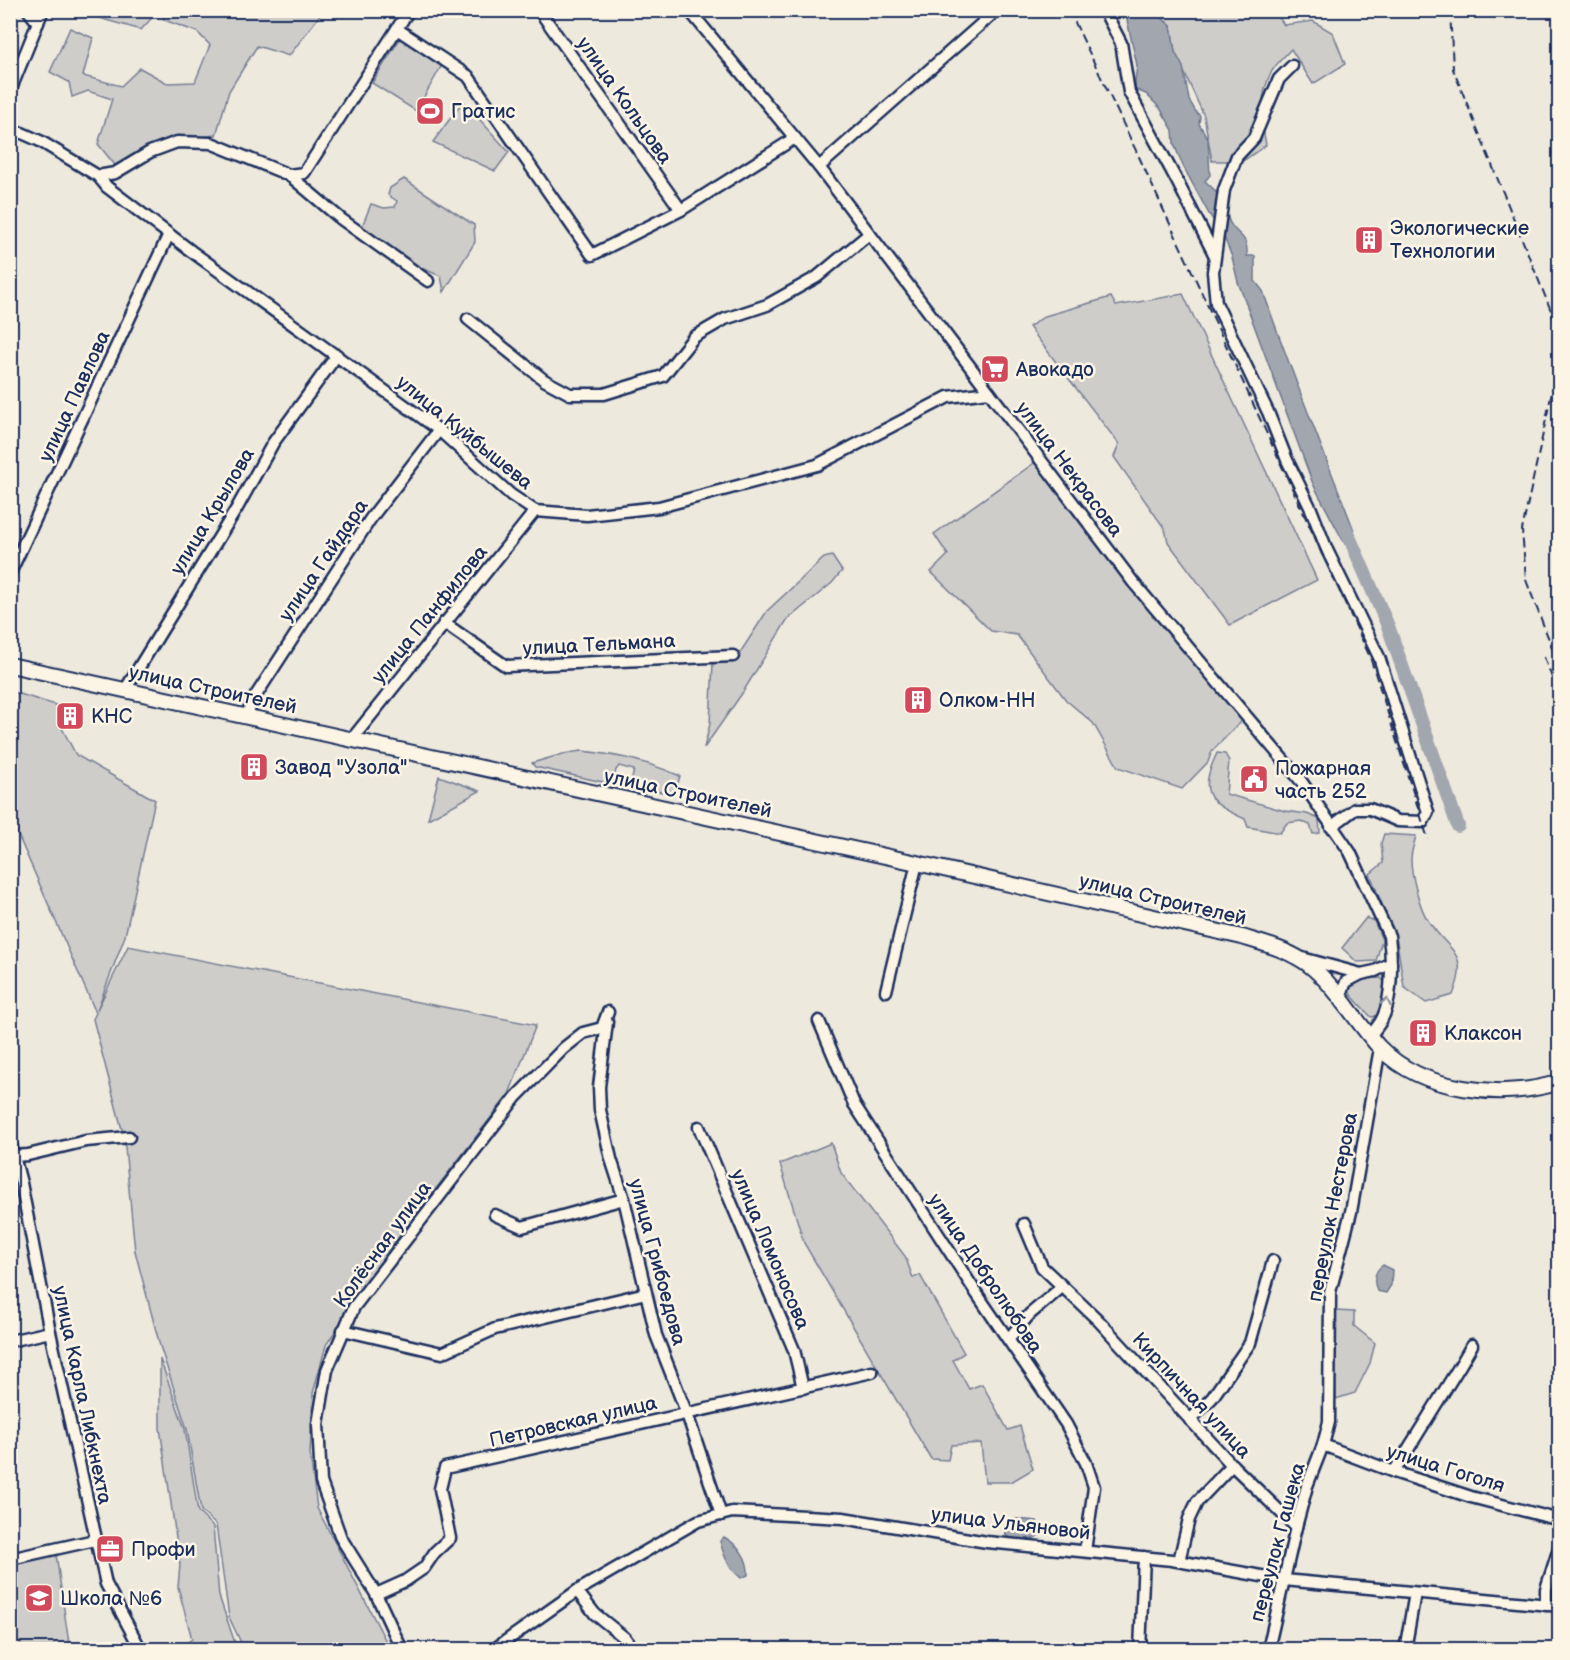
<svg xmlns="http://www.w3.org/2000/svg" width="1570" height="1660" font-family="'Balsamiq Sans',sans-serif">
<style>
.green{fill:#cfcdca;stroke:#757e94;stroke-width:1.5}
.water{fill:#a2a7af;stroke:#6c778f;stroke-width:1.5}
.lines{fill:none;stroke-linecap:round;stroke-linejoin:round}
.river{stroke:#a2a7af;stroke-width:14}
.minor-casing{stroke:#1b2f5e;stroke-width:15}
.major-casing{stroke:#1b2f5e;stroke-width:18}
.minor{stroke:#fcf5e5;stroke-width:10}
.major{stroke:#fcf5e5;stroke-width:14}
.rail{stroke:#1b2f5e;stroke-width:2;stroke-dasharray:9 4.5;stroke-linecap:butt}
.oneway{stroke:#8c92a2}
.labels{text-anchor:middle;stroke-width:5;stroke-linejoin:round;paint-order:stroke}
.street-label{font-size:20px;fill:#1b2f5e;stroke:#fcf5e5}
.poi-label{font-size:20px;fill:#1b2f5e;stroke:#fcf5e5;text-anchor:start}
</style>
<rect width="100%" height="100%" fill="#eee9dd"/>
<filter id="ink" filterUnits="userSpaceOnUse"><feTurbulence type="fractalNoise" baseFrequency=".0167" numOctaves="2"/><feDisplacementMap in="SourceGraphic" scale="12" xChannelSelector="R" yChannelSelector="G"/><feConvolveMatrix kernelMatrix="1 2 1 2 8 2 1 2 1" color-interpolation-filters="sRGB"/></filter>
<g filter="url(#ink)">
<g class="green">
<path d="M 83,11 L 158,11 L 141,30 L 106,20 Z"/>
<path d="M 162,11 L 323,11 L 289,56 L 257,46 L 229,91 L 216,135 L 167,141 L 115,165 L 98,144 L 112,99 L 88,91 L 72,97 L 69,82 L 50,72 L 70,28 L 93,38 L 83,76 L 121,86 L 140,68 L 167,83 L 195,82 L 210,45 L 197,32 L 164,20 Z"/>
<path d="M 1154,11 L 1275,11 L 1284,25 L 1313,21 L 1333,33 L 1345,64 L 1313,84 L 1291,49 C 1285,56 1277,63 1272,71 C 1259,94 1261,120 1266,145 L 1243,161 L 1212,161 L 1204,116 L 1175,52 L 1171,26 Z"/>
<path d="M 401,37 L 442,65 L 416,111 L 372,83 Z"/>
<path d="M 463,101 L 509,152 L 495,171 L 433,142 Z"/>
<path d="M 404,179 L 474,225 L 475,242 L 444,292 L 441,276 L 421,268 L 361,229 L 371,204 L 384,208 L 395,207 L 397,201 L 388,195 L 390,188 Z"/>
<path d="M 1183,294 L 1317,580 L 1230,625 L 1168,542 L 1165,529 L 1114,457 L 1119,444 L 1029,327 L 1045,316 L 1111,297 L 1116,306 Z"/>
<path d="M 1037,461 L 1155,618 L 1243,720 L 1212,751 L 1208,762 L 1182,789 L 1118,767 L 1093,723 L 1066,700 L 1017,635 L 991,631 L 931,572 L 948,555 L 934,534 Z"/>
<path d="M 832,556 L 842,571 L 832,583 L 787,620 L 743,692 L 704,748 L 710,724 L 713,663 L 736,659 L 767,611 L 824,558 Z"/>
<path d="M 10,691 L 59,706 L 61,726 L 76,755 L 155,800 L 125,936 L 97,1010 L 128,946 L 536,1025 L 509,1094 L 391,1247 L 326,1345 L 313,1393 L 310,1454 L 317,1508 L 390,1649 L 244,1649 L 229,1617 L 216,1525 L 201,1511 L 187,1429 L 160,1346 L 135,1251 L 124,1137 L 93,1019 L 96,1013 L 11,819 Z"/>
<path d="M 581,751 C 615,754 649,762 680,776 L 675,794 L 630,787 L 634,770 L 619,766 L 616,770 L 612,784 L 535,767 L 532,763 L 563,754 Z"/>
<path d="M 1217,753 L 1225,754 L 1229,761 L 1226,794 L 1285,811 L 1307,814 L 1319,819 L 1320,833 L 1313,834 L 1310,825 L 1301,821 L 1287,823 L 1280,833 L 1248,827 L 1245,819 C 1207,802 1198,793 1217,753 Z"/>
<path d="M 439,776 L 480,791 L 428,819 Z"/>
<path d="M 1384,834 L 1416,836 C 1414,844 1411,852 1411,859 C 1411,875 1420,910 1429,922 C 1450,953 1470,952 1453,995 L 1426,1003 L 1404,987 L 1397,942 L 1370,874 L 1383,863 L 1381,843 Z"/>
<path d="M 1366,918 L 1374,921 L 1382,940 L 1376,961 L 1357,962 L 1342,948 Z"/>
<path d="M 1381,978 L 1385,983 L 1382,1001 L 1377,1016 L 1371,1017 L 1351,995 L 1349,990 C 1356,978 1368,979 1381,978 Z"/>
<path d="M 831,1143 L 841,1173 L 905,1256 L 913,1278 L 920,1275 L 964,1353 L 953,1360 L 969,1389 L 982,1384 L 1008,1430 L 1020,1426 L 1033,1469 L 1011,1482 L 985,1482 L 981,1443 L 951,1445 L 948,1460 L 931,1459 L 804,1243 L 780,1164 Z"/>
<path d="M 1336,1311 L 1354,1312 L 1354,1326 L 1375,1343 L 1370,1363 L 1355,1393 L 1336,1399 L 1334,1345 Z"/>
<path d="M 160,1359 L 185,1429 L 198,1512 L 213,1527 L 219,1596 L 237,1649 L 178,1649 L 192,1639 L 178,1587 L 180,1565 L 160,1428 Z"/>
<path d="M 56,1554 L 68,1637 L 73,1649 L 11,1650 L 11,1563 Z"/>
</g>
<g class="water">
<path d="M 1125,11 L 1154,11 L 1171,26 L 1175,52 L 1183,67 L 1189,100 L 1196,112 L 1200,116 L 1199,124 L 1208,139 L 1210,175 L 1205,181 C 1216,190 1223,200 1227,213 C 1228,216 1228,220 1230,223 C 1238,237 1248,234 1247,256 L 1255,256 L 1255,281 L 1263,291 C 1291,373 1324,452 1355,533 L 1355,541 L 1345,544 L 1313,484 L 1238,282 L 1232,257 L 1222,232 L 1209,214 L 1183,166 L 1174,144 L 1173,130 L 1160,108 L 1146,94 L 1134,89 L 1137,65 Z"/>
<path d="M 1383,1265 L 1392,1270 L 1391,1285 L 1386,1293 L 1377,1291 C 1373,1281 1374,1271 1383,1265 Z"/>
<path d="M 1016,1519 L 1037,1521 L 1039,1535 C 1030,1543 1017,1540 1007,1537 L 1004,1529 L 1007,1522 Z"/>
<path d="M 724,1537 C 738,1545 749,1558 748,1575 L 741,1578 C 729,1568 724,1557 720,1541 Z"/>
</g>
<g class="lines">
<path class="river" d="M 1344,525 L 1388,626 L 1458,826"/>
<g class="minor-casing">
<g id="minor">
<path d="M 28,10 L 38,23"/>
<path d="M 539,10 L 681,210"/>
<path d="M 689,10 L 819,167 L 1133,582 L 1301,781 L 1350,852 L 1389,936 C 1392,959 1393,1000 1381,1021 C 1378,1026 1374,1031 1370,1036"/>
<path d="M 1104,10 L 1121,43 L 1129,92 L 1177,181 L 1214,254"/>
<path d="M 397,29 L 468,76 L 592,255 L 681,210 L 795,138"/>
<path d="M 1292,66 L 1279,79 L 1254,138 L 1237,156 L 1224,190 L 1213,272 L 1216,303 L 1268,412 L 1287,460 L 1311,509 L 1327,550 L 1379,657 L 1428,812 L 1423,822 L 1398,821 L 1370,809 L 1355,809 L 1331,827"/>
<path d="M 10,91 L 43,10"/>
<path d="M 10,132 L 22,133 L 40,141 L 98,176 L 107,187 L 191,251 L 439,430 L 511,495 L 535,511 L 587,515 L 659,507 L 817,465 L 948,397 L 989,392"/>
<path d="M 819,167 L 997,10"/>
<path d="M 289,175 L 341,219 L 428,281"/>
<path d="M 98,176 L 115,173 L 150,152 L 177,142 L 211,143 L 289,175 L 304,173 L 409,10"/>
<path d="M 468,319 L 544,380 L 570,394 L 604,394 L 663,376 L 694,337 L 725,319 L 767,305 L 817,277 L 869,234"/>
<path d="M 10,573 L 169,234"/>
<path d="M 444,623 L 506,666 L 733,656"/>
<path d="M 125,690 L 237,508 L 273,443 L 337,355"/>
<path d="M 247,716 L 251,703 L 371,518 L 439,430"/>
<path d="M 352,739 L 535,511"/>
<path d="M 1302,958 L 1361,974 L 1375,971 L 1391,963"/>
<path d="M 886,991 L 917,863"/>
<path d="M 1340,997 L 1346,982 L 1361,974"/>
<path d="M 819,1021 L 854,1104 L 977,1294 L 1066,1424 L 1086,1463 L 1094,1487 L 1085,1551"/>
<path d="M 607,1022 L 599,1087 L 600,1110 L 611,1159 L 624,1199 L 656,1335 L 687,1414 L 721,1515"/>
<path d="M 699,1127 L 794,1350 L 803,1388"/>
<path d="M 10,1141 L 21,1183 L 50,1332 L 106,1584 L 141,1650"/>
<path d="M 14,1156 L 28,1155 L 86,1141 L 129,1137"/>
<path d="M 495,1215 L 522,1227 L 624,1199"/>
<path d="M 1024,1224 L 1042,1267 L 1098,1320 L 1232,1465 L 1296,1527"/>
<path d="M 343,1330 L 442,1353 L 495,1329 L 646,1293"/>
<path d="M 1008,1339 L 1030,1314 L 1062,1287"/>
<path d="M 10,1341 L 50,1332"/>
<path d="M 1190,1420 L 1212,1398 L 1250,1343 L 1273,1261"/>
<path d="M 1323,1445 L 1394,1472 L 1471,1497 L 1560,1520"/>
<path d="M 1394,1472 L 1461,1364 L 1472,1345"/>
<path d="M 10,1559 L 95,1540"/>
<path d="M 1179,1561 L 1189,1519 L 1197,1502 L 1232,1465"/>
<path d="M 577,1591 L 595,1614 L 625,1638 L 634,1650"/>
<path d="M 376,1594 L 405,1581 L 424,1568 L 435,1552 L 450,1538 L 440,1489 L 445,1468 L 872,1372"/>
<path d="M 1546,1605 L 1546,1589 L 1560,1545"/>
<path d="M 402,1650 L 376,1594 L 341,1538 L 321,1482 L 318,1424 L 327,1370 L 354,1307 L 516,1097 L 564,1048 L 583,1033 L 602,1028 L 608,1012"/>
<path d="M 493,1650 L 577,1591 L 698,1521 L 732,1512 L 843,1518 L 987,1542 L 1172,1560 L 1284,1580 L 1560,1606"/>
<path d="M 1140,1650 L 1144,1557"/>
<path d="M 1268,1650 L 1296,1527 L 1307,1486 L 1323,1445 L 1329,1422 L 1330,1292 L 1351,1212 L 1380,1048"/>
<path d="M 1405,1650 L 1415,1593"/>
</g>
</g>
<g class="major-casing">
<path id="major" d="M 10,665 L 917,863 L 1242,937 C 1265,944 1289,950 1309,965 C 1338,988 1355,1021 1380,1048 C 1423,1092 1503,1100 1560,1082"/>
</g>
<use href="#minor" class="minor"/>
<use href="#major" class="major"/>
<g class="rail">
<path d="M 1069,10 L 1140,159 L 1370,657 L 1428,839"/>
<path d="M 1450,10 L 1453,69 L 1556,323 L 1557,369 L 1522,530 L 1526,580 L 1560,668"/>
<path d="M 1544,657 L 1560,698"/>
</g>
</g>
<defs><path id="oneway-chevron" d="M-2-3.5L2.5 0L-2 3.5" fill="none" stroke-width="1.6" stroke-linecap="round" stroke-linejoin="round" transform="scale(1.5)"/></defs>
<use class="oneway" href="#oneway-chevron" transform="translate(1386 1002) rotate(-78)"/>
</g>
<defs>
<g id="stadium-square" transform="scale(1.5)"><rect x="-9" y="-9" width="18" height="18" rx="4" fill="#d1495b" stroke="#fcf5e5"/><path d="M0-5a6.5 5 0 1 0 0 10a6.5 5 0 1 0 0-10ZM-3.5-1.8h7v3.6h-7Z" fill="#fff"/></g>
<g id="building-square" transform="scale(1.5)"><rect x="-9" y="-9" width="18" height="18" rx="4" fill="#d1495b" stroke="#fcf5e5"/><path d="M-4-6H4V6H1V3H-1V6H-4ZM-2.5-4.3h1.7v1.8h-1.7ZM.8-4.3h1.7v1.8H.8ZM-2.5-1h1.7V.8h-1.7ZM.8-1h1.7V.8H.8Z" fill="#fff"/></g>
<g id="supermarket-square" transform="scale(1.5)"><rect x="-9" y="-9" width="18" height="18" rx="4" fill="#d1495b" stroke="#fcf5e5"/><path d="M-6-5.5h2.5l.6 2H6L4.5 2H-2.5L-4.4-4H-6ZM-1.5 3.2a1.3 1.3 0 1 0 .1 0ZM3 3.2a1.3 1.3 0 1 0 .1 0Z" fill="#fff"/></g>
<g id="civic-square" transform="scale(1.5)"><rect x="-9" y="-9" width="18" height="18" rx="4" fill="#d1495b" stroke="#fcf5e5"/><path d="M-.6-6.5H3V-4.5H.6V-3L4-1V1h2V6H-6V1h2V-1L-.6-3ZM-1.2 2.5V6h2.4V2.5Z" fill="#fff"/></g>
<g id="office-square" transform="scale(1.5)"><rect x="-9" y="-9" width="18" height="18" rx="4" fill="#d1495b" stroke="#fcf5e5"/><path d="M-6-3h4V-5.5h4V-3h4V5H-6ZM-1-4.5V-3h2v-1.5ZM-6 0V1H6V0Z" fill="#fff"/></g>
<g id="school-square" transform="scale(1.5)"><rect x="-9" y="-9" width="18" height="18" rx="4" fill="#d1495b" stroke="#fcf5e5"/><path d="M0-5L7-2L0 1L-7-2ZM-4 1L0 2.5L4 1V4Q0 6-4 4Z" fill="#fff"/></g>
</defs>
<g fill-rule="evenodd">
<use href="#stadium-square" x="430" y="111"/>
<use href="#building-square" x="1369" y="240"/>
<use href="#supermarket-square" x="995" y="369"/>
<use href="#building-square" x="918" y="700"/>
<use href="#building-square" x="70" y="716"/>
<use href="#building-square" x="254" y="767"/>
<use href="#civic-square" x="1254" y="779"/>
<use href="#building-square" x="1423" y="1033"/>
<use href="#office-square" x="110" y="1549"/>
<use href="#school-square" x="39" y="1598"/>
</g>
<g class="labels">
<g class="street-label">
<text transform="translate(625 100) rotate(55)" y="7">улица Кольцова</text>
<text transform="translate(74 396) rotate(-65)" y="7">улица Павлова</text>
<text transform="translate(465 432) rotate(39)" y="7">улица Куйбышева</text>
<text transform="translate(1070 469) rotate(53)" y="7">улица Некрасова</text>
<text transform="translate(212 511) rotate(-59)" y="7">улица Крылова</text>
<text transform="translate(323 560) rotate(-56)" y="7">улица Гайдара</text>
<text transform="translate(429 614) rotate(-51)" y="7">улица Панфилова</text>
<text transform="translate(599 644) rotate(-3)" y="7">улица Тельмана</text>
<text transform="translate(213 689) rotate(12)" y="7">улица Строителей</text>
<text transform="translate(688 793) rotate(12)" y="7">улица Строителей</text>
<text transform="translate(1163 899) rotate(13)" y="7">улица Строителей</text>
<text transform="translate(1332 1207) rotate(-79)" y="7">переулок Нестерова</text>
<text transform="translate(382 1244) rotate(-54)" y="7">Колёсная улица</text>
<text transform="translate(771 1249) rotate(67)" y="7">улица Ломоносова</text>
<text transform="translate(658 1262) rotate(75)" y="7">улица Грибоедова</text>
<text transform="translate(986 1273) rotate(56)" y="7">улица Добролюбова</text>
<text transform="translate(83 1395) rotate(78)" y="7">улица Карла Либкнехта</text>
<text transform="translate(1192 1395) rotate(47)" y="7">Кирпичная улица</text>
<text transform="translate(573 1421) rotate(-13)" y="7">Петровская улица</text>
<text transform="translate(1446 1468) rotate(17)" y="7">улица Гоголя</text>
<text transform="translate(1011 1523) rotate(7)" y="7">улица Ульяновой</text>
<text transform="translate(1277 1542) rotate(-75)" y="7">переулок Гашека</text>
</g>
<g class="poi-label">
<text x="451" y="118">Гратис</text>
<text x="1390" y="235">Экологические<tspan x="1390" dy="23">Технологии</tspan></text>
<text x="1016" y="376">Авокадо</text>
<text x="939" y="707">Олком-НН</text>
<text x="91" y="723">КНС</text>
<text x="275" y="774">Завод "Узола"</text>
<text x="1275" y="775">Пожарная<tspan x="1275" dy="23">часть 252</tspan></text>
<text x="1444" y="1040">Клаксон</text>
<text x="131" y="1556">Профи</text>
<text x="60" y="1605">Школа №6</text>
</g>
</g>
<rect width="1570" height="1660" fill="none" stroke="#fcf5e5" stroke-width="36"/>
<rect x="18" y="18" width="1534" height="1624" fill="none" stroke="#1b2f5e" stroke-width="2" filter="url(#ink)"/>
</svg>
